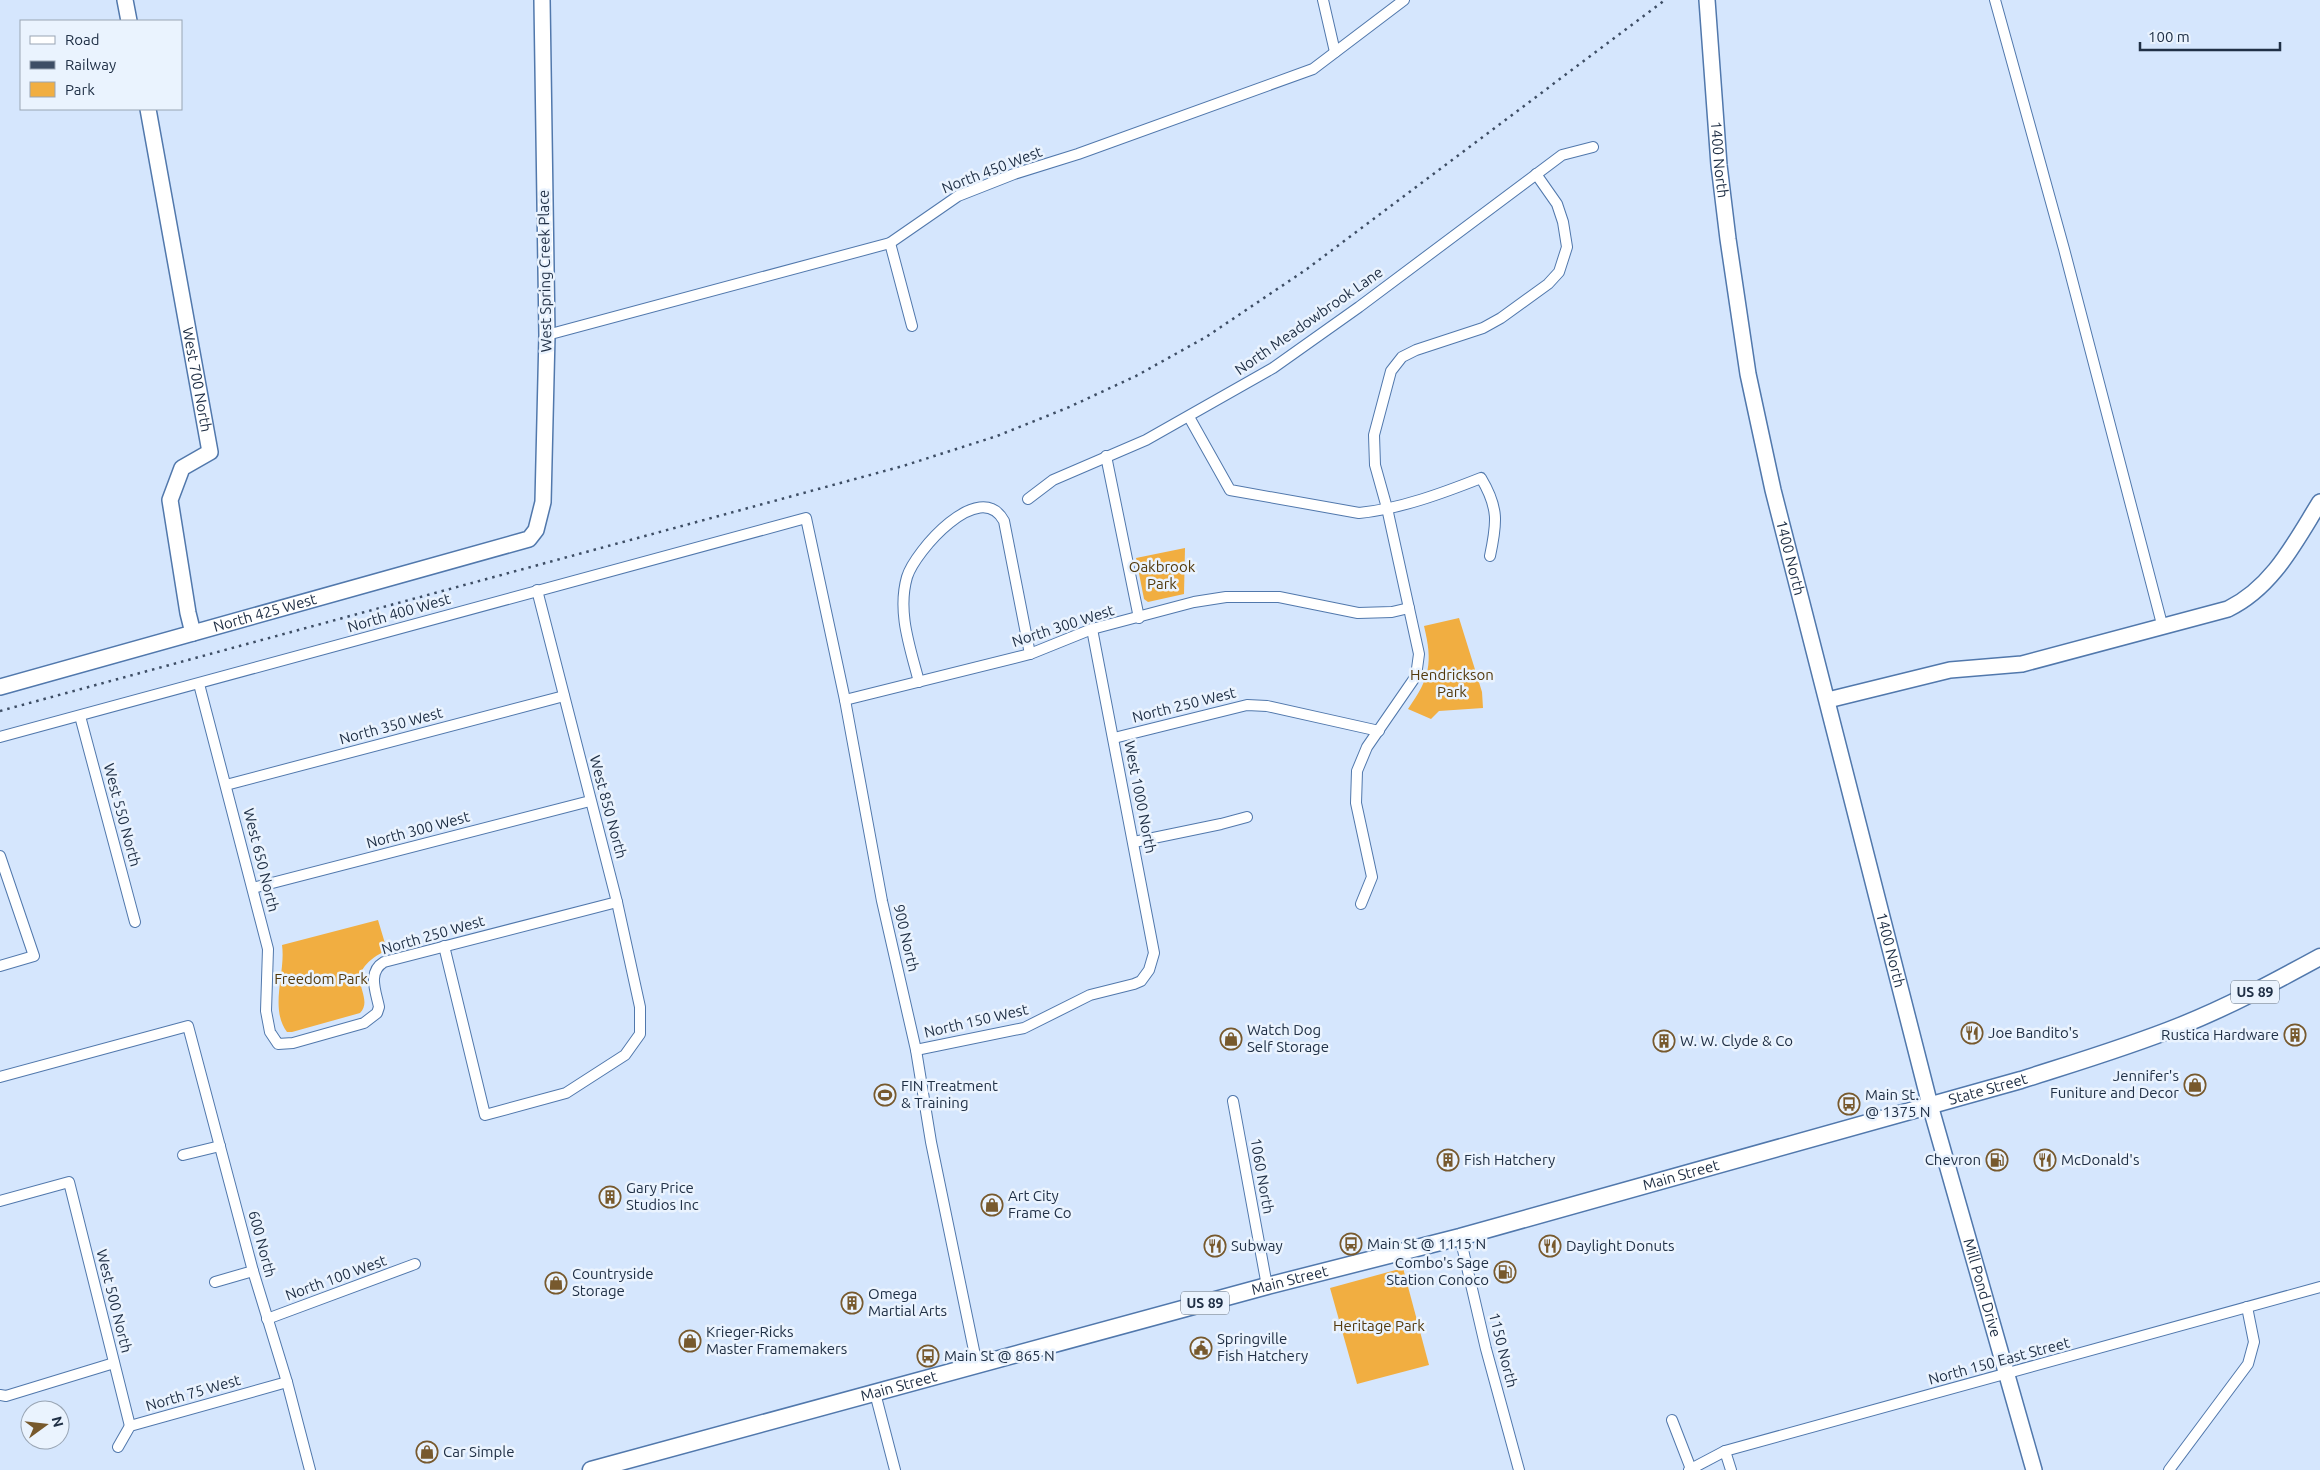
<svg xmlns="http://www.w3.org/2000/svg" width="2320" height="1470" font-family="Ubuntu,sans-serif">
<style>
.green{fill:#f1ae41}
.lines{fill:none;stroke-linecap:round;stroke-linejoin:round}
.street-casing{stroke:#5178ac;stroke-width:12}
.secondary-casing{stroke:#5178ac;stroke-width:18}
.primary-casing{stroke:#5178ac;stroke-width:19}
.street{stroke:#fff;stroke-width:10}
.secondary{stroke:#fff;stroke-width:15}
.primary{stroke:#fff;stroke-width:16}
.rail{stroke:#3e4e65;stroke-width:2.5;stroke-dasharray:2.5 5;stroke-linecap:butt}
.labels{text-anchor:middle;stroke-width:5;stroke-linejoin:round;paint-order:stroke}
.shield{fill:#eaf3fe;stroke:#5d6a7d;stroke-width:1}
.shield-label{font-size:14px;font-weight:bold;fill:#203046}
.street-label{font-size:15px;fill:#203046;stroke:#eaf3fe}
.park-label{font-size:15px;fill:#53390b;stroke:#eaf3fe}
.poi-label{font-size:15px;fill:#203046;stroke:#eaf3fe;text-anchor:start}
</style>
<rect width="100%" height="100%" fill="#d5e6fd"/>
<g class="green">
<path d="M 1185,548 L 1184,594 L 1148,602 L 1144,599 L 1136,558 Z"/>
<path d="M 1459,618 L 1482,692 L 1483,708 L 1439,711 L 1431,719 L 1408,709 C 1430,678 1433,663 1424,626 Z"/>
<path d="M 378,920 L 387,950 C 336,975 377,995 360,1013 L 292,1032 L 287,1032 C 269,1008 286,972 282,945 Z"/>
<path d="M 1403,1268 L 1429,1365 L 1357,1384 L 1330,1288 Z"/>
</g>
<g class="lines">
<g class="street-casing">
<g id="street">
<path d="M 1323,0 L 1335,52"/>
<path d="M 1995,0 L 2064,249 L 2163,628"/>
<path d="M 890,243 L 912,326"/>
<path d="M 547,335 L 890,243 L 958,196 L 1014,174 L 1078,154 L 1313,69 L 1404,0"/>
<path d="M 1189,417 L 1230,490 L 1359,513 C 1400,509 1443,493 1481,478 C 1499,508 1497,523 1490,556"/>
<path d="M 1106,456 L 1139,618"/>
<path d="M 1028,499 L 1053,480 L 1146,440 L 1273,368 L 1359,307 L 1562,155 L 1593,147"/>
<path d="M 919,682 C 910,647 897,612 907,577 C 915,551 980,477 1004,521 L 1030,654"/>
<path d="M 199,684 L 268,949 L 266,1011 L 270,1032 L 278,1044 L 293,1043 L 364,1023 L 377,1013 L 379,1007 C 376,992 367,972 384,962 L 617,902"/>
<path d="M 845,700 L 1030,654 L 1092,629 L 1194,602 L 1226,597 L 1279,597 L 1358,613 L 1392,612 L 1409,608"/>
<path d="M 80,716 L 135,922"/>
<path d="M 0,737 L 806,518 L 845,700 L 882,901 L 916,1050 L 931,1142 L 977,1365"/>
<path d="M 1114,738 L 1247,705 L 1267,706 L 1379,731"/>
<path d="M 226,785 L 564,696"/>
<path d="M 1134,842 L 1221,824 L 1247,817"/>
<path d="M 0,856 L 34,956 L 0,966"/>
<path d="M 253,888 L 590,801"/>
<path d="M 1361,904 L 1372,877 L 1356,803 L 1357,771 L 1367,747 L 1416,676 L 1419,654 L 1387,508 L 1375,465 L 1374,435 L 1391,371 L 1402,357 L 1416,350 L 1483,328 L 1501,318 L 1548,284 L 1559,272 L 1567,247 L 1563,222 L 1557,204 L 1536,174"/>
<path d="M 444,946 L 485,1115 L 566,1093 L 625,1055 L 640,1034 L 640,1007 L 617,902 L 537,590"/>
<path d="M 916,1050 L 1024,1028 L 1090,995 L 1134,984 L 1141,981 L 1149,970 L 1154,953 L 1092,629"/>
<path d="M 0,1077 L 188,1026 L 253,1271 L 287,1382 L 310,1470"/>
<path d="M 1233,1101 L 1267,1286"/>
<path d="M 183,1155 L 220,1146"/>
<path d="M 0,1201 L 69,1182 L 130,1426"/>
<path d="M 1460,1237 L 1486,1349 L 1519,1470"/>
<path d="M 215,1282 L 253,1271"/>
<path d="M 267,1319 L 415,1264"/>
<path d="M 875,1393 L 895,1470"/>
<path d="M 0,1395 L 6,1396 L 114,1363"/>
<path d="M 1672,1420 L 1691,1469"/>
<path d="M 118,1447 L 130,1426 L 287,1382"/>
<path d="M 1725,1451 L 1731,1470"/>
<path d="M 1689,1470 L 1725,1451 L 2320,1287"/>
<path d="M 2169,1470 L 2248,1364 L 2254,1342 L 2247,1307"/>
</g>
</g>
<g class="secondary-casing">
<g id="secondary">
<path d="M 125,0 L 129,21"/>
<path id="s1" d="M 1707,0 L 1719,165 L 1728,239 L 1748,374 L 1773,490 L 1930,1105 L 2034,1470"/>
<path id="s2" d="M 148,109 L 210,452 L 182,468 L 170,500 L 188,613 L 193,633"/>
<path id="s3" d="M 0,687 L 529,539 L 536,530 L 543,502 L 547,335 L 542,0"/>
<path d="M 1828,700 L 1950,670 L 2022,664 L 2228,609 C 2273,587 2295,542 2320,502"/>
</g>
</g>
<g class="primary-casing">
<g id="primary">
<path id="s4" d="M 591,1470 L 1267,1286 L 1460,1237 L 2021,1080 C 2074,1063 2128,1047 2180,1026 C 2228,1007 2274,982 2320,957"/>
</g>
</g>
<use href="#street" class="street"/>
<use href="#secondary" class="secondary"/>
<use href="#primary" class="primary"/>
<path class="rail" d="M 0,711 L 903,466 L 997,436 L 1067,408 L 1136,376 L 1206,337 L 1307,269 L 1665,0"/>
</g>
<defs>
<g id="restaurant-ring" transform="scale(1.125)"><circle r="9.5" fill="#eaf3fe" stroke="#77592d" stroke-width="1.5"/><path d="M-5-6h1v4h1v-4h1v4h1v-4h1v5L-1.5 .5V6h-2V.5L-5-1ZM5-6V6H3V1.5H1.5Q1.5-4 5-6Z" fill="#77592d"/></g>
<g id="building-ring" transform="scale(1.125)"><circle r="9.5" fill="#eaf3fe" stroke="#77592d" stroke-width="1.5"/><path d="M-4-6H4V6H1V3H-1V6H-4ZM-2.5-4.3h1.7v1.8h-1.7ZM.8-4.3h1.7v1.8H.8ZM-2.5-1h1.7V.8h-1.7ZM.8-1h1.7V.8H.8Z" fill="#77592d"/></g>
<g id="shop-ring" transform="scale(1.125)"><circle r="9.5" fill="#eaf3fe" stroke="#77592d" stroke-width="1.5"/><path d="M-5-2.5h2.3a2.7 3.5 0 0 1 5.4 0H5L5.5 6h-11ZM-1.5-2.5h3a1.5 2.3 0 0 0-3 0Z" fill="#77592d"/></g>
<g id="stadium-ring" transform="scale(1.125)"><circle r="9.5" fill="#eaf3fe" stroke="#77592d" stroke-width="1.5"/><path d="M0-5a6.5 5 0 1 0 0 10a6.5 5 0 1 0 0-10ZM-3.5-1.8h7v3.6h-7Z" fill="#77592d"/></g>
<g id="bus-ring" transform="scale(1.125)"><circle r="9.5" fill="#eaf3fe" stroke="#77592d" stroke-width="1.5"/><path d="M-5-6H5V4H4V6H2V4H-2V6H-4V4H-5ZM-3.5-4V0h7V-4ZM-3.5 1.2v1.5H-2V1.2ZM2 1.2v1.5H3.5V1.2Z" fill="#77592d"/></g>
<g id="fuel-ring" transform="scale(1.125)"><circle r="9.5" fill="#eaf3fe" stroke="#77592d" stroke-width="1.5"/><path d="M-5.5-6h7V0h2V4h1.3V-2.5L3-4.5l.8-.8L6-3V5H2.5V1h-1V6h-7ZM-4.2-4.7v3.2H.2V-4.7Z" fill="#77592d"/></g>
<g id="civic-ring" transform="scale(1.125)"><circle r="9.5" fill="#eaf3fe" stroke="#77592d" stroke-width="1.5"/><path d="M-.6-6.5H3V-4.5H.6V-3L4-1V1h2V6H-6V1h2V-1L-.6-3ZM-1.2 2.5V6h2.4V2.5Z" fill="#77592d"/></g>
</defs>
<g fill-rule="evenodd">
<use href="#restaurant-ring" x="1972" y="1033"/>
<use href="#building-ring" x="2295" y="1035"/>
<use href="#shop-ring" x="1231" y="1039"/>
<use href="#building-ring" x="1664" y="1041"/>
<use href="#shop-ring" x="2195" y="1085"/>
<use href="#stadium-ring" x="885" y="1095"/>
<use href="#bus-ring" x="1849" y="1104"/>
<use href="#building-ring" x="1448" y="1160"/>
<use href="#fuel-ring" x="1997" y="1160"/>
<use href="#restaurant-ring" x="2045" y="1160"/>
<use href="#building-ring" x="610" y="1197"/>
<use href="#shop-ring" x="992" y="1205"/>
<use href="#bus-ring" x="1351" y="1244"/>
<use href="#restaurant-ring" x="1215" y="1246"/>
<use href="#restaurant-ring" x="1550" y="1246"/>
<use href="#fuel-ring" x="1505" y="1272"/>
<use href="#shop-ring" x="556" y="1283"/>
<use href="#building-ring" x="852" y="1303"/>
<use href="#shop-ring" x="690" y="1341"/>
<use href="#civic-ring" x="1201" y="1348"/>
<use href="#bus-ring" x="928" y="1356"/>
<use href="#shop-ring" x="427" y="1452"/>
</g>
<g class="labels">
<g class="shield">
<rect x="2231" y="980.5" width="48" height="23" rx="4"/>
<rect x="1181" y="1291.5" width="48" height="23" rx="4"/>
</g>
<g class="shield-label">
<text x="2255" y="997">US 89</text>
<text x="1205" y="1308">US 89</text>
</g>
<g class="street-label">
<text dy="5" stroke="none"><textPath href="#s1" startOffset="160">1400 North</textPath></text>
<text transform="translate(992 170) rotate(-21)" y="5">North 450 West</text>
<text transform="translate(545 271) rotate(-91)" y="5">West Spring Creek Place</text>
<text transform="translate(1309 321) rotate(-35)" y="5">North Meadowbrook Lane</text>
<text dy="5" stroke="none"><textPath href="#s2" startOffset="275">West 700 North</textPath></text>
<text dy="5" stroke="none"><textPath href="#s1" startOffset="565">1400 North</textPath></text>
<text dy="5" stroke="none"><textPath href="#s3" startOffset="275">North 425 West</textPath></text>
<text transform="translate(399 613) rotate(-16)" y="5">North 400 West</text>
<text transform="translate(1063 626) rotate(-18)" y="5">North 300 West</text>
<text transform="translate(1184 705) rotate(-14)" y="5">North 250 West</text>
<text transform="translate(391 726) rotate(-15)" y="5">North 350 West</text>
<text transform="translate(1140 797) rotate(79)" y="5">West 1000 North</text>
<text transform="translate(608 807) rotate(75)" y="5">West 850 North</text>
<text transform="translate(122 815) rotate(75)" y="5">West 550 North</text>
<text transform="translate(418 830) rotate(-15)" y="5">North 300 West</text>
<text transform="translate(261 860) rotate(76)" y="5">West 650 North</text>
<text transform="translate(433 935) rotate(-16)" y="5">North 250 West</text>
<text transform="translate(906 938) rotate(77)" y="5">900 North</text>
<text dy="5" stroke="none"><textPath href="#s1" startOffset="970">1400 North</textPath></text>
<text transform="translate(976 1021) rotate(-13)" y="5">North 150 West</text>
<text dy="5" stroke="none"><textPath href="#s4" startOffset="1448">State Street</textPath></text>
<text dy="5" stroke="none"><textPath href="#s4" startOffset="1129">Main Street</textPath></text>
<text transform="translate(1262 1176) rotate(80)" y="5">1060 North</text>
<text transform="translate(262 1244) rotate(75)" y="5">600 North</text>
<text transform="translate(336 1278) rotate(-20)" y="5">North 100 West</text>
<text dy="5" stroke="none"><textPath href="#s4" startOffset="724">Main Street</textPath></text>
<text dy="5" stroke="none"><textPath href="#s1" startOffset="1320">Mill Pond Drive</textPath></text>
<text transform="translate(114 1301) rotate(76)" y="5">West 500 North</text>
<text transform="translate(1503 1350) rotate(76)" y="5">1150 North</text>
<text transform="translate(1999 1361) rotate(-15)" y="5">North 150 East Street</text>
<text dy="5" stroke="none"><textPath href="#s4" startOffset="319">Main Street</textPath></text>
<text transform="translate(193 1393) rotate(-16)" y="5">North 75 West</text>
</g>
<g class="park-label">
<text x="1162" y="572">Oakbrook<tspan x="1162" dy="17">Park</tspan></text>
<text x="1452" y="680">Hendrickson<tspan x="1452" dy="17">Park</tspan></text>
<text x="321" y="984">Freedom Park</text>
<text x="1379" y="1331">Heritage Park</text>
</g>
<g class="poi-label">
<text x="1247" y="1035">Watch Dog<tspan x="1247" dy="17">Self Storage</tspan></text>
<text x="1988" y="1038">Joe Bandito's</text>
<text x="2279" y="1040" text-anchor="end">Rustica Hardware</text>
<text x="1680" y="1046">W. W. Clyde &amp; Co</text>
<text x="2179" y="1081" text-anchor="end">Jennifer's<tspan x="2179" dy="17">Funiture and Decor</tspan></text>
<text x="901" y="1091">FIN Treatment<tspan x="901" dy="17">&amp; Training</tspan></text>
<text x="1865" y="1100">Main St.<tspan x="1865" dy="17">@ 1375 N</tspan></text>
<text x="1464" y="1165">Fish Hatchery</text>
<text x="1981" y="1165" text-anchor="end">Chevron</text>
<text x="2061" y="1165">McDonald's</text>
<text x="626" y="1193">Gary Price<tspan x="626" dy="17">Studios Inc</tspan></text>
<text x="1008" y="1201">Art City<tspan x="1008" dy="17">Frame Co</tspan></text>
<text x="1367" y="1249">Main St @ 1115 N</text>
<text x="1231" y="1251">Subway</text>
<text x="1566" y="1251">Daylight Donuts</text>
<text x="1489" y="1268" text-anchor="end">Combo's Sage<tspan x="1489" dy="17">Station Conoco</tspan></text>
<text x="572" y="1279">Countryside<tspan x="572" dy="17">Storage</tspan></text>
<text x="868" y="1299">Omega<tspan x="868" dy="17">Martial Arts</tspan></text>
<text x="706" y="1337">Krieger-Ricks<tspan x="706" dy="17">Master Framemakers</tspan></text>
<text x="1217" y="1344">Springville<tspan x="1217" dy="17">Fish Hatchery</tspan></text>
<text x="944" y="1361">Main St @ 865 N</text>
<text x="443" y="1457">Car Simple</text>
</g>
</g>
<rect x="20" y="20" width="162" height="90" fill="#eaf3fe" stroke="#99a5b4"/>
<rect x="30" y="36" width="25" height="8" fill="#ffffff" stroke="#99a5b4"/>
<text x="65" y="45" font-size="15" fill="#203046">Road</text>
<rect x="30" y="61" width="25" height="8" fill="#3e4e65" stroke="#99a5b4"/>
<text x="65" y="70" font-size="15" fill="#203046">Railway</text>
<rect x="30" y="82" width="25" height="15" fill="#f1ae41" stroke="#99a5b4"/>
<text x="65" y="95" font-size="15" fill="#203046">Park</text>
<g transform="translate(45 1425) rotate(75)"><circle r="24" fill="#eaf3fe" stroke="#99a5b4"/>
<path d="M0-4L9 19L0 12L-9 19Z" fill="#77592d"/>
<text y="-8" font-size="14" font-weight="bold" text-anchor="middle" fill="#203046">N</text>
</g>
<path d="M2140 42v8h140v-8" fill="none" stroke="#203046" stroke-width="2.5"/>
<text x="2148" y="42" font-size="15" fill="#203046" stroke="#eaf3fe" stroke-width="4" paint-order="stroke">100 m</text>
</svg>
